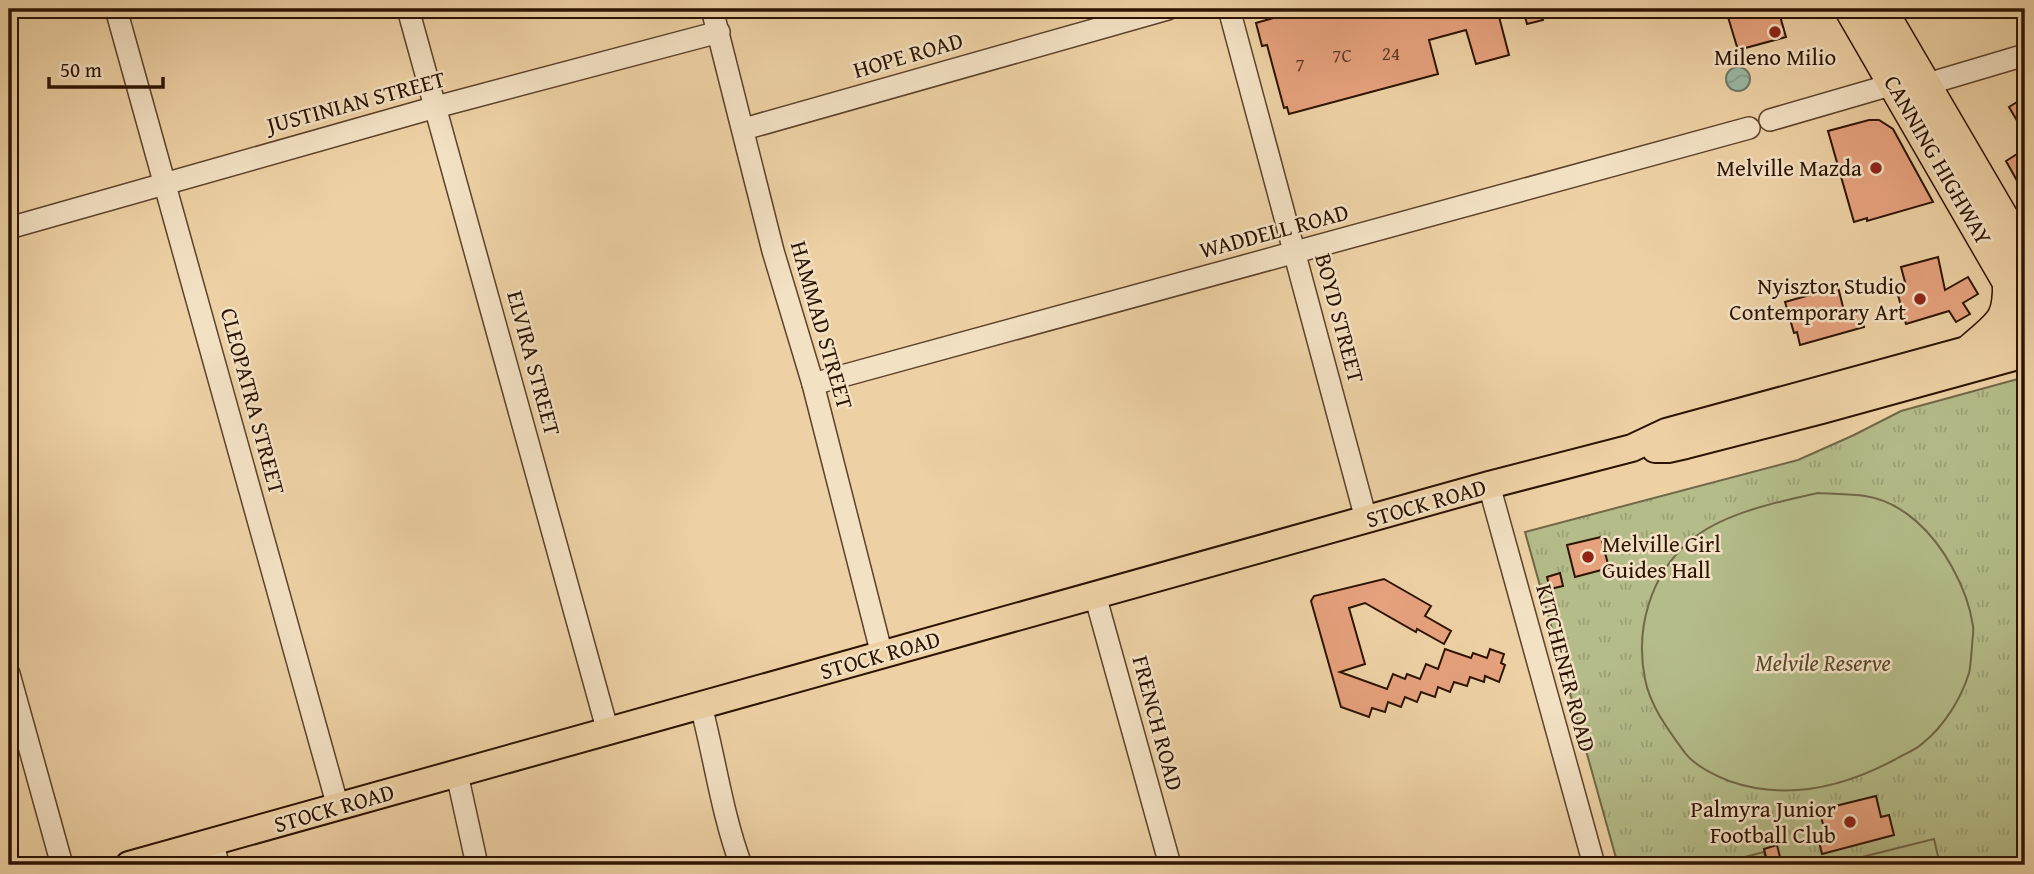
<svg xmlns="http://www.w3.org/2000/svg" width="2034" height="874" font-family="'Gentium Book Plus',serif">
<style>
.park{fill:url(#park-tufts);stroke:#706846;stroke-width:2}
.pitch{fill:#b4bc89;stroke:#706846;stroke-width:2}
.water{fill:url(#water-waves);stroke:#6e7563;stroke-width:2}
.building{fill:#e6a17d;stroke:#2c1302;stroke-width:2}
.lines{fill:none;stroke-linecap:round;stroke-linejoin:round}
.minor-casing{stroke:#5c422a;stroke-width:24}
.major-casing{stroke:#2c1302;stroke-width:30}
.highway-casing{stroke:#2c1302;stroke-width:35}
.minor{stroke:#f3e1c4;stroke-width:21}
.major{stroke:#edd1a4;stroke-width:26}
.highway{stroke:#edd1a4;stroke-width:32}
.poi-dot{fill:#8f2418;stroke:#f3e1c4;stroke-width:2.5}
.labels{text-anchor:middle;stroke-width:5;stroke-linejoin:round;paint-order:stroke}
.number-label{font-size:19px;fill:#5a3621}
.street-label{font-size:23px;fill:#2c1302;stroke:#f3e1c4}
.poi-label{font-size:23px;fill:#2c1302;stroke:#f3e1c4;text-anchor:end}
.park-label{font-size:23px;font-style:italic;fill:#55462a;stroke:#f3e1c4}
</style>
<defs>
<pattern id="park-tufts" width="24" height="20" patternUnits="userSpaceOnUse" patternTransform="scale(1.75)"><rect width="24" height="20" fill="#b4bc89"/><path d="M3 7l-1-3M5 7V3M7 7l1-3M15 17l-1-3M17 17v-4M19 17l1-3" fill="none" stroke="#9ba175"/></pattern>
<pattern id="water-waves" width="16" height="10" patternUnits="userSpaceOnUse" patternTransform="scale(1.75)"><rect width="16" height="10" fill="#9ab7a3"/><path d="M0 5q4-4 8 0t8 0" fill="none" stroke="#859c8b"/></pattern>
</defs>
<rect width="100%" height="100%" fill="#edd1a4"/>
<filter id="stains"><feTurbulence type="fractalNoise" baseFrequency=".00286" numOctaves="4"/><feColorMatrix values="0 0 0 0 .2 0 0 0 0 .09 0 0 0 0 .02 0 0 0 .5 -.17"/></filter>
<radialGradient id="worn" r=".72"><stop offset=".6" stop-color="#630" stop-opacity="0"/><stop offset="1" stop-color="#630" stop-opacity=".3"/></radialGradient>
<path class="park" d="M 2025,377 L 2025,865 L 1618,865 L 1525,532 L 1798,460 L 1854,435 L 1901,411 Z"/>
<g class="pitch">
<path d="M 1818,493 C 1833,494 1850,494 1865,496 C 1904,502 1934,534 1952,567 C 1962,585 1970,605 1973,626 C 1974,633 1972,640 1972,647 C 1971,655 1971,665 1969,673 C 1961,699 1944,726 1923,743 C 1916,750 1904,754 1896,759 C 1844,787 1786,801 1729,781 C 1714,775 1695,766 1685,753 C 1669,731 1650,706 1645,679 C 1635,629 1650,575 1690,541 C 1722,513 1778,502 1818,493 Z"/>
<path d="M 1934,839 L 1940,865 L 1830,865 Z"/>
<path d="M 1764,852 L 1767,865 L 1714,865 Z"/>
</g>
<circle class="water" cx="1738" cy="79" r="12"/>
<g class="building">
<path d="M 1304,9 L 1497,9 L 1509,55 L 1476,64 L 1466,30 L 1429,40 L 1438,74 L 1289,114 L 1287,107 L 1284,108 L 1267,45 L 1262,46 L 1256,23 Z"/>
<path d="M 1523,9 L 1540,9 L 1543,20 L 1527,24 Z"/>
<path d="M 1757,9 L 1778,9 L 1786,37 L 1738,50 L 1728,17 Z"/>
<path d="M 2025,97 L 2025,134 L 2009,107 Z"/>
<path d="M 1869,120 L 1879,120 L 1893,129 L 1933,202 L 1867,221 L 1867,218 L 1854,222 L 1828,131 Z"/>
<path d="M 2025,149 L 2025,195 L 2006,161 Z"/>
<path d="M 1938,257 L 1945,290 L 1968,277 L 1978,294 L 1963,303 L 1970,314 L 1956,322 L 1949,311 L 1906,324 L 1895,284 L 1905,282 L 1901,267 Z"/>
<path d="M 1838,287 L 1845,315 L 1859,311 L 1864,327 L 1800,345 L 1797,332 L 1794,333 L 1785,302 Z"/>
<path d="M 1601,537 L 1609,568 L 1575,577 L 1567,545 Z"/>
<path d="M 1560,573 L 1563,586 L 1550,589 L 1547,577 Z"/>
<path d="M 1384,579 L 1431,606 L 1425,616 L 1451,631 L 1444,644 L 1417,629 L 1416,632 L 1365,603 L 1349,608 L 1365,664 L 1340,672 L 1387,689 L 1393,674 L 1405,679 L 1407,674 L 1420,679 L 1426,664 L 1438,669 L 1445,649 L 1471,658 L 1473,653 L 1487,658 L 1490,649 L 1504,654 L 1501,663 L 1505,665 L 1499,682 L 1485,676 L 1484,682 L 1470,677 L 1467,686 L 1454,682 L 1450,692 L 1438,687 L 1435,697 L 1421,692 L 1417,702 L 1405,697 L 1401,707 L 1388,702 L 1385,712 L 1372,708 L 1369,717 L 1341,707 L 1311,601 L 1314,596 Z"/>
<path d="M 1876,796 L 1881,817 L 1889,815 L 1894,835 L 1822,854 L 1817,833 L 1825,831 L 1819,810 Z"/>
<path d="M 1777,845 L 1782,865 L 1768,865 L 1764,849 Z"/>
</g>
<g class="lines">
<g class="minor-casing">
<g id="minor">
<path d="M 116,9 L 338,807"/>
<path d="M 408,9 L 608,732"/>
<path d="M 712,9 L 773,251 L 813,384 L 882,655"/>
<path d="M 1229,9 L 1366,519"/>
<path d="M 1770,120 L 1894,84 L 1924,85 L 2025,55"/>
<path d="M 744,129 L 1168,9"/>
<path d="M 9,228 L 436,107 L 719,32"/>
<path d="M 813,384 L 1749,128"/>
<path d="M 1489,485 L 1594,865"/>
<path d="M 1095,595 L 1170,865"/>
<path d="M 9,674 L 62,865"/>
<path d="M 701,706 C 715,759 722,814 741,865"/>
<path d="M 457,774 L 477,865"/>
<path d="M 213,842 L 218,865"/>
</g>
</g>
<g class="major-casing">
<g id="major">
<path d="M 1655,449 L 1668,449 L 1686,445 L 1822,410 L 2025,354"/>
<path d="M 129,865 L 1489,485 L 1632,448 L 1666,432 L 2025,334"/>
</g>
</g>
<g class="highway-casing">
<g id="highway">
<path d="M 1851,9 L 2025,310"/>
<path d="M 1880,9 L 2025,257"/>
<path d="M 1972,349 C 2000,324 2010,322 2009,282"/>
</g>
</g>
<use href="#minor" class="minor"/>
<use href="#major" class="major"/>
<use href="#highway" class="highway"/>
</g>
<g class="poi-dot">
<circle cx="1775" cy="32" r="7"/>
<circle cx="1876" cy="168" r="7"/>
<circle cx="1920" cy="299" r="7"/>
<circle cx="1588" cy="557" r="7"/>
<circle cx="1850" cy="822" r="7"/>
</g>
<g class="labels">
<g class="number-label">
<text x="1391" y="60">24</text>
<text x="1342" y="62">7C</text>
<text x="1300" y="71">7</text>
</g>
<g class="street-label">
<text transform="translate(908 55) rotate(-16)" y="8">HOPE ROAD</text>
<text transform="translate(356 102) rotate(-15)" y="8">JUSTINIAN STREET</text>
<text transform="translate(1938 160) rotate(60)" y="8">CANNING HIGHWAY</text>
<text transform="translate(1274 231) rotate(-15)" y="8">WADDELL ROAD</text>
<text transform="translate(1340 318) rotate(75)" y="8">BOYD STREET</text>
<text transform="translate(822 325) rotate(74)" y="8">HAMMAD STREET</text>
<text transform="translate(534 363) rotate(75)" y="8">ELVIRA STREET</text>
<text transform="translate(253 401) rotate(75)" y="8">CLEOPATRA STREET</text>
<text transform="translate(1426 503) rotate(-16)" y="8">STOCK ROAD</text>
<text transform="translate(880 655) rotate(-16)" y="8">STOCK ROAD</text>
<text transform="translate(1566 668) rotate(75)" y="8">KITCHENER ROAD</text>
<text transform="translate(1158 723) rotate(75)" y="8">FRENCH ROAD</text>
<text transform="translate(334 808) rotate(-16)" y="8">STOCK ROAD</text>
</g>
<g class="poi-label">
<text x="1775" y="65" text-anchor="middle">Mileno Milio</text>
<text x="1862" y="176">Melville Mazda</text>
<text x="1906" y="294">Nyisztor Studio<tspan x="1906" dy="26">Contemporary Art</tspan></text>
<text x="1602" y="552" text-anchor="start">Melville Girl<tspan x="1602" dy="26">Guides Hall</tspan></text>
<text x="1836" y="817">Palmyra Junior<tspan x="1836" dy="26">Football Club</tspan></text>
</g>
<g class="park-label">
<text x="1823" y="671">Melvile Reserve</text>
</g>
</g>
<rect width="2034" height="874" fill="none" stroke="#edd1a4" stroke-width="35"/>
<rect x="10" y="10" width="2013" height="853" fill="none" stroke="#2c1302" stroke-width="3.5"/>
<rect x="18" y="18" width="1999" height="839" fill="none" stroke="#2c1302" stroke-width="2"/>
<path d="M49 77v10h114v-10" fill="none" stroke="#2c1302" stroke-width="3.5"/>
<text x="60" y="77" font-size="21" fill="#2c1302" stroke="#f3e1c4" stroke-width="5" paint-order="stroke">50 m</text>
<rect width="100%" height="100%" filter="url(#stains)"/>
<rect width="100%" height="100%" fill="url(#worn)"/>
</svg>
